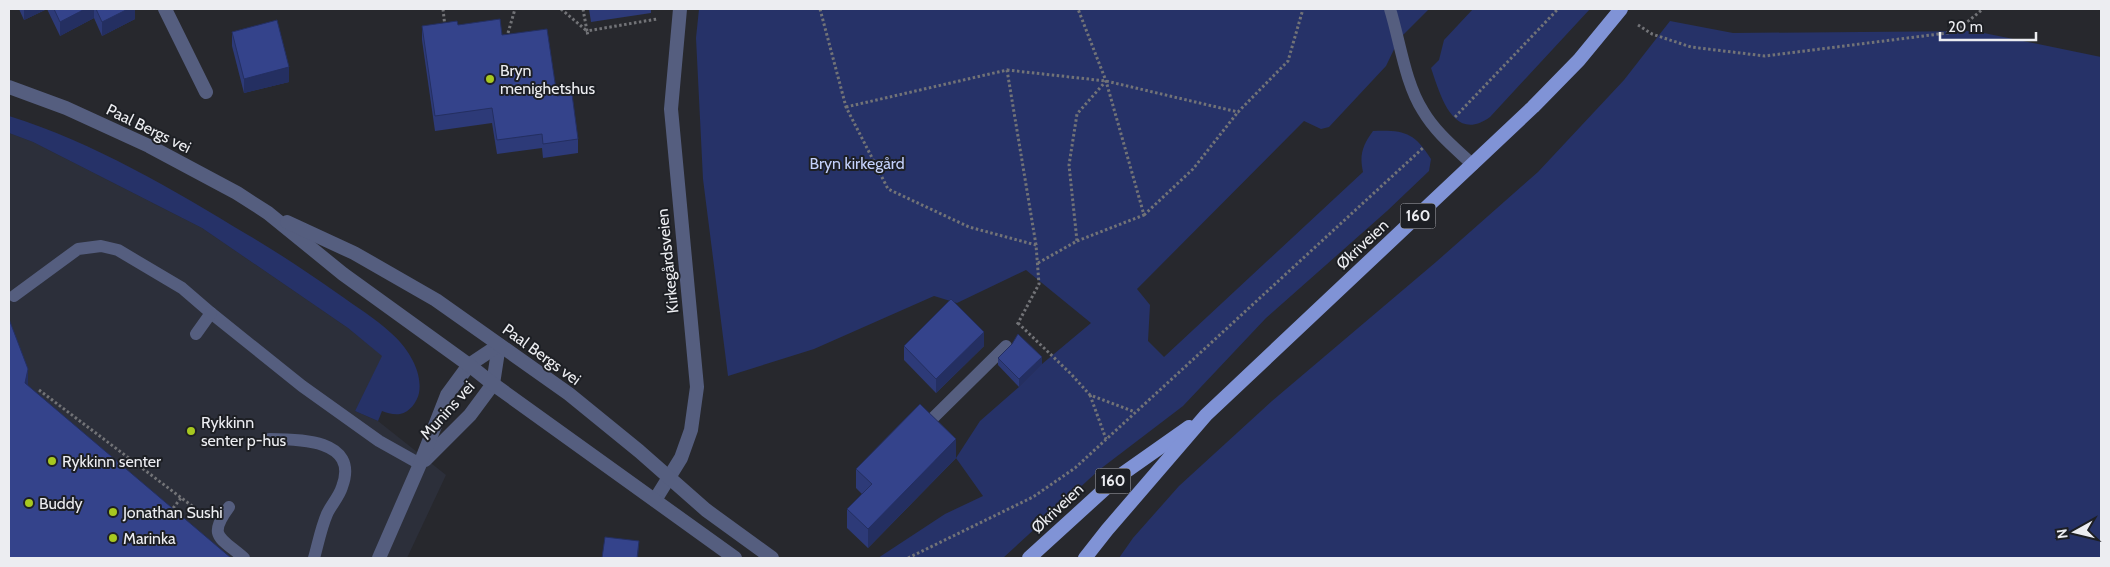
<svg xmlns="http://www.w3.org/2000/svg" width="2110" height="567" font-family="Cabin,sans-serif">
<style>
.built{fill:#2c2f3a}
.green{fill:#263268}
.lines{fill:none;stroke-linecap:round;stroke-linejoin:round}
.path{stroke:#727377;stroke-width:3;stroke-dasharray:2.5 2.5;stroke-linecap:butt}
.service{stroke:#555e7f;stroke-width:12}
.minor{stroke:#555e7f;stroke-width:14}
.tertiary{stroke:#555e7f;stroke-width:14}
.primary{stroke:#8093d6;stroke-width:14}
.wall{fill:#2d3a78}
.shaded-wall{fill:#242f61}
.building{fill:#34438b;stroke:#242f61}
.poi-dot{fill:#a7c820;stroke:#1d1f24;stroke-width:2}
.labels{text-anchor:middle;stroke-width:4;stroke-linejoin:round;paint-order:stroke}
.shield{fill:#1d1f24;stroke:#aeafb4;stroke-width:1}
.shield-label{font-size:15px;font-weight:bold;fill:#ecedf1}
.poi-label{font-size:16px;fill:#ecedf1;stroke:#1d1f24;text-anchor:start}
.street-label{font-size:16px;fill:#ecedf1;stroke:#1d1f24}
.park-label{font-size:16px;fill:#c4d1fb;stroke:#1d1f24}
</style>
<rect width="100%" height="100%" fill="#27282d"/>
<path class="built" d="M 9,133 L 33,142 L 202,228 L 348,328 L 383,356 L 355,411 L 378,421 L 446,475 L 407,558 L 9,558 Z"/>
<g class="green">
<path d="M 699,9 L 1429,9 L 1399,39 L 1386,66 L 1329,127 L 1321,129 L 1304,121 L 1137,289 L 1150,305 L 1148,341 L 1164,357 L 1363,172 C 1359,154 1363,145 1373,131 C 1404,130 1414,132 1431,159 L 1429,171 L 1387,211 L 1266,318 L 1183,406 L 1099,470 L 1003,558 L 878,558 L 945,514 L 983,496 L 956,458 L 980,421 L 1019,387 L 1042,364 L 1091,323 L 1026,270 L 957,303 L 934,296 L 814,349 L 728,376 L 703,179 L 696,38 Z"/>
<path d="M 1473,9 L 1590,9 L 1490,117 C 1453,144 1440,94 1431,68 L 1439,60 L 1444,40 Z"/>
<path d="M 1670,21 L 1733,33 L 1974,31 L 2101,57 L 2101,558 L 1119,558 L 1133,538 L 1179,486 L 1272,401 L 1436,262 L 1538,172 L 1624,80 Z"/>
<path d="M 9,116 C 95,143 172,189 248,235 C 279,253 308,273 337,293 C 355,306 375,318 391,333 C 407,347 423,371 419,393 C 417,402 410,412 400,414 C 394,415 387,413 382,411 L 378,421 L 355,411 L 382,356 L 348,328 L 202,228 L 33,142 L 9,133 Z"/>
</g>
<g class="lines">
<g class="path">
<path d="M 443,9 L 445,27"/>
<path d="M 561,9 L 587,31 L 588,36"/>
<path d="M 583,9 L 587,31 L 657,19"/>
<path d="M 820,9 L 846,107 L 888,189 L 969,227 L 1036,245 L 1039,284 L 1017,325"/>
<path d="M 1638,25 L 1652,34 L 1691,47 L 1765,56 L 1955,32 L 1983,9"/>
<path d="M 508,33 L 515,9"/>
<path d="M 1007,70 L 1106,81 L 1238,112 L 1288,61 L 1303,9"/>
<path d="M 846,107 L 1007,70 L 1036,245"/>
<path d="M 1455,117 L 1558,9"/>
<path d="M 1144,215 L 1193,169 L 1238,112"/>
<path d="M 1077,241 L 1144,215 L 1106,81"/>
<path d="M 1038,263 L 1077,241 L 1069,165 L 1077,114 L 1106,81 L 1078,9"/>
<path d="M 1018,323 L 1071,374 L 1090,395 L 1135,412"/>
<path d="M 39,390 L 200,512"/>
<path d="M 1090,395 L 1106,439"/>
<path d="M 170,512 L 181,498"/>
<path d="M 908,558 L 1033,497 L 1075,468 L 1424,147"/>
</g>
<g class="service">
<path d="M 1390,9 C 1400,41 1405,83 1423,111 C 1436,133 1455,148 1473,165"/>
<path d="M 14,296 L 78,249 L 101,246 L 118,250 L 182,288 L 211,313 L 302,386 L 379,441 L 420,464"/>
<path d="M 196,334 L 211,313"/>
<path d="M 934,417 L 1006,346"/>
<path d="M 269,439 C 298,439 360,439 342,487 C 339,497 331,505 327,514 C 321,528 318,544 314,558"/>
<path d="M 229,507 C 207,537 220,537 244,558"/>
</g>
<g class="minor">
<path d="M 165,9 L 206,92"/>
<path d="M 425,460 L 470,415 L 493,384 L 499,345"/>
<path d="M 655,500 L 681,458 L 691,430 L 697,387 L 671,109 L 680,9"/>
<path d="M 379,558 L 420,464 L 447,395 L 469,365 L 499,345"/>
</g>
<g class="tertiary">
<path d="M 9,87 L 66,108 L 149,146 L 237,193 L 268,213 L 343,274 L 469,365 L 493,384 L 735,558"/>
<path d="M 287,222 L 354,253 L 436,300 L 569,394 L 639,451 L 706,510 L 772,558"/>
</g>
<g class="primary">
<path d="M 1029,558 L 1118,477 L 1189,427"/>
<path d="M 1085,558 L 1107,530 L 1206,415 L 1533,107 L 1579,60 L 1621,9"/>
</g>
</g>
<g class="wall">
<path d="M 19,9 L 135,9 L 135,19 L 102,36 L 94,18 L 60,36 L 47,9 L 24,20 Z"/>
<path d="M 589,9 L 651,9 L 651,13 L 591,22 Z"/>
<path d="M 458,25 L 502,35 L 557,96 L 578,139 L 578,153 L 543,158 L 542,148 L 497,154 L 492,123 L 435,131 L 422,40 L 422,26 Z"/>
<path d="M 232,32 L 289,82 L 244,93 L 232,46 Z"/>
<path d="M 904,346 L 984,346 L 936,393 L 904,360 Z"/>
<path d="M 998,358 L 1042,364 L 1019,387 L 998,365 Z"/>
<path d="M 956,458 L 868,548 L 847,528 L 847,509 L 862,494 L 856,488 L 856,469 Z"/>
</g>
<g class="shaded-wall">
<path d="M 24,9 L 47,9 L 24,20 Z"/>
<path d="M 85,9 L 94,9 L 94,18 L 60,36 L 60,22 Z"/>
<path d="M 128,9 L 135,9 L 135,19 L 102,36 L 102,22 Z"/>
<path d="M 289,67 L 289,82 L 244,93 L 244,79 Z"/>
<path d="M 984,332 L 984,346 L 936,393 L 936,379 Z"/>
<path d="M 1042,357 L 1042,364 L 1019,387 L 1019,379 Z"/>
<path d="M 28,369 L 28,388 L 25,383 Z"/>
<path d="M 956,439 L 956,458 L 868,548 L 868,529 Z"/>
<path d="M 639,541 L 638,558 L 637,558 Z"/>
</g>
<g class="building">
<path d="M 54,9 L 85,9 L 60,22 Z"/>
<path d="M 96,9 L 128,9 L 102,22 Z"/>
<path d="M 500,19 L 502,35 L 547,29 L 557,96 L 572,94 L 578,139 L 543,144 L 542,134 L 497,140 L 492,108 L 435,116 L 422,26 L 457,21 L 458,25 Z"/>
<path d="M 277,20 L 289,67 L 244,79 L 232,32 Z"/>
<path d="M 951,299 L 984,332 L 936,379 L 904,346 Z"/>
<path d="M 9,319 L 28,369 L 25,383 L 231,558 L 9,558 Z"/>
<path d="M 1018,334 L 1042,357 L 1019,379 L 998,358 L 1012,344 Z"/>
<path d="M 920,404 L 956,439 L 868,529 L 847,509 L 872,484 L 856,469 Z"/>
<path d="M 605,537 L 639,541 L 637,558 L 602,558 Z"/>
</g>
<g class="poi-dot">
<circle cx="490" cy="79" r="5"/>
<circle cx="191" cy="431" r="5"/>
<circle cx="52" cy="461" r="5"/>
<circle cx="29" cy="503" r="5"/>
<circle cx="113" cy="512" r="5"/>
<circle cx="113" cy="538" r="5"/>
</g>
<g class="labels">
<g class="shield">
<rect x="1400.5" y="203.5" width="35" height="25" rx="4"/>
<rect x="1095.5" y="468.5" width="35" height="25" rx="4"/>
</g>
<g class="shield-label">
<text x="1418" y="221">160</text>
<text x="1113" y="486">160</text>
</g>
<g class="poi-label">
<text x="500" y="76">Bryn<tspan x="500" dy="18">menighetshus</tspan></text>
<text x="201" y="428">Rykkinn<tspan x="201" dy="18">senter p-hus</tspan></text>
<text x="62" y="467">Rykkinn senter</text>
<text x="39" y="509">Buddy</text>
<text x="123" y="518">Jonathan Sushi</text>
<text x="123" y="544">Marinka</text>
</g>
<g class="street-label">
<text transform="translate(149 128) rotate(26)" y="6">Paal Bergs vei</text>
<text transform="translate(1362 244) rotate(-43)" y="6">Økriveien</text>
<text transform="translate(667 261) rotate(-96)" y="6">Kirkegårdsveien</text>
<text transform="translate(542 354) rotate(36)" y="6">Paal Bergs vei</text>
<text transform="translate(447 410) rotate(-48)" y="6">Munins vei</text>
<text transform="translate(1057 508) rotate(-43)" y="6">Økriveien</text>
</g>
<g class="park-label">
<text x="857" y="169">Bryn kirkegård</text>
</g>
</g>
<rect width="2110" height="567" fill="none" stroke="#ecedf1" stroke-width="20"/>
<g transform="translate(2075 532) rotate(262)" stroke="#1d1f24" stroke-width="4" paint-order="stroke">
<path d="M0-4L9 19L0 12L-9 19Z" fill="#ecedf1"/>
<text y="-8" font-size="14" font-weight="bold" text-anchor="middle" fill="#ecedf1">N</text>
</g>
<path d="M1940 32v8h96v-8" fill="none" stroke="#ecedf1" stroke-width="2.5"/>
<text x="1948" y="32" font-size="15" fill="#ecedf1" stroke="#1d1f24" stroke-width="4" paint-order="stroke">20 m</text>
</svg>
